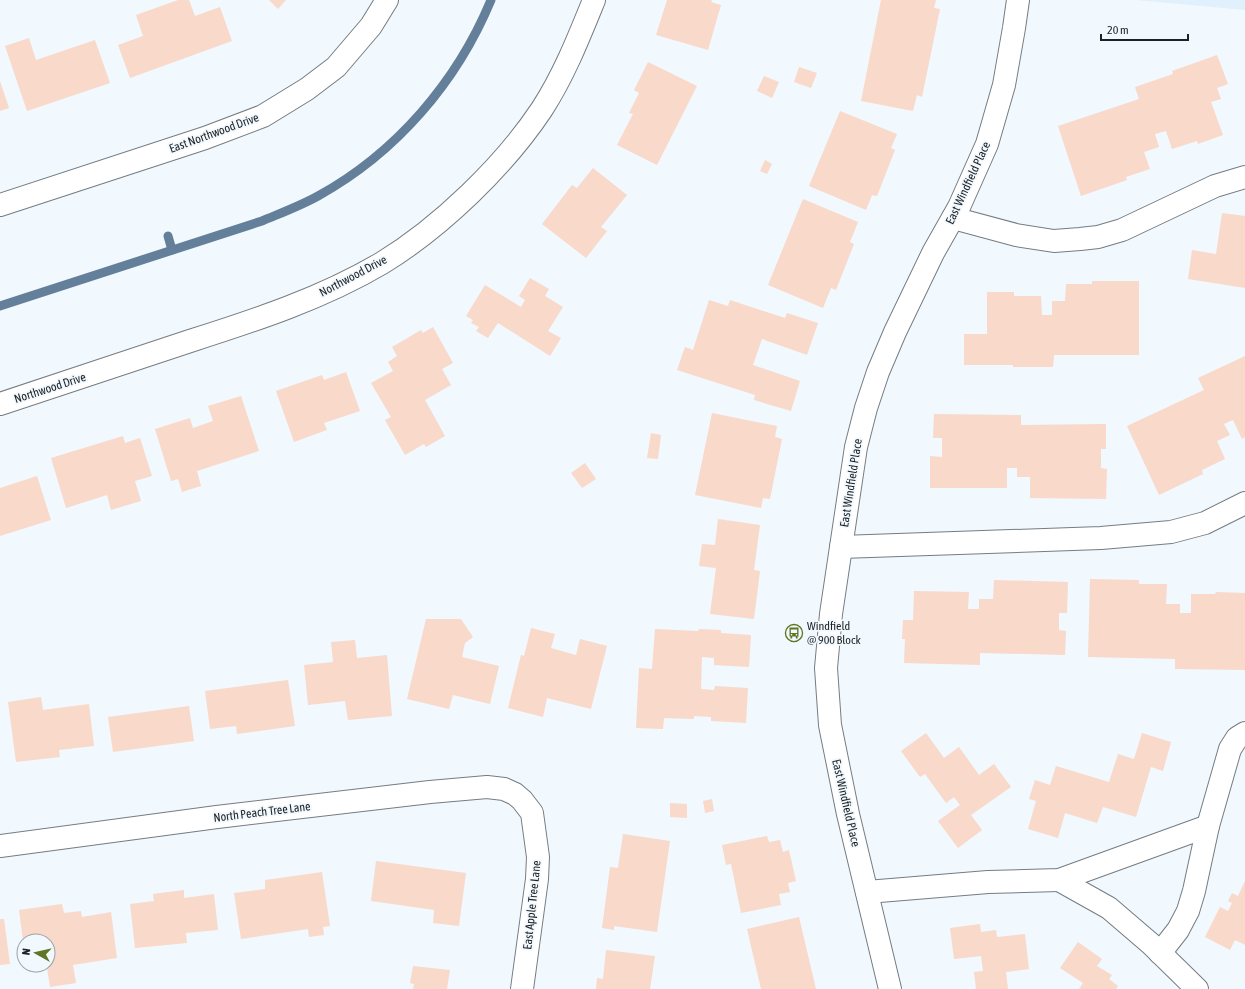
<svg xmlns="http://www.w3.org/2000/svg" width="1245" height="989" font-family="'Asap Condensed',sans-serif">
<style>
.built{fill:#e0f0fc}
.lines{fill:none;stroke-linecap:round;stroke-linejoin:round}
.stream{stroke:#637f9a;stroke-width:9}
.building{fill:#f9d9ca}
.minor-casing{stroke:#757c82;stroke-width:24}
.minor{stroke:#fff;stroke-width:22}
.labels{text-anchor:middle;stroke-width:3.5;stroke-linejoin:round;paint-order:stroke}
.street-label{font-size:12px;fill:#1d2123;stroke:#f1f8fe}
.poi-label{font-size:12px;fill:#1d2123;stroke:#f1f8fe;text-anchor:start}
</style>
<rect width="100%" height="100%" fill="#f1f8fe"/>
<path class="built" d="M 1136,0 L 1245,0 L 1245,10 Z"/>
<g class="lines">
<g class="stream">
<path d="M 168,236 L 172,250"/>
<path d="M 0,306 L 262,221 C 281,213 300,206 318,196 C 396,153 457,82 491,0"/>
</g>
</g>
<g class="building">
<path d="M 178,0 L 189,0 L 195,16 L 220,7 L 232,41 L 130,78 L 118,45 L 143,36 L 136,15 Z"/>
<path d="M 269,0 L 286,0 L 278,9 Z"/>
<path d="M 667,0 L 712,0 L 711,2 L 721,5 L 708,50 L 656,35 Z"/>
<path d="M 881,0 L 936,0 L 934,8 L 940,9 L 922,97 L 917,95 L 913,111 L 861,101 Z"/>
<path d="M 29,38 L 36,60 L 95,40 L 110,83 L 27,111 L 5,46 Z"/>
<path d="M 1217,55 L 1228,84 L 1217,88 L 1221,99 L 1211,102 L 1223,135 L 1198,144 L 1197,141 L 1172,149 L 1166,131 L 1155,134 L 1159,147 L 1144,152 L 1150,169 L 1126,177 L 1127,180 L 1081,196 L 1058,126 L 1139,99 L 1135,87 L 1173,74 L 1172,71 Z"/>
<path d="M 648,62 L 697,86 L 657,165 L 617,145 L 633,114 L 629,113 L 639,93 L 634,90 Z"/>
<path d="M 799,67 L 817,73 L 811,88 L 794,82 Z"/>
<path d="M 764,76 L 779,82 L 772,98 L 757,91 Z"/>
<path d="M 0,81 L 9,108 L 0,111 Z"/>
<path d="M 840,111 L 897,134 L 891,148 L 895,150 L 877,196 L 872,195 L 866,210 L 809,186 Z"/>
<path d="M 765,160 L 772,164 L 767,174 L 760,171 Z"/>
<path d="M 593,168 L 627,195 L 601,227 L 607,231 L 586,258 L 542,224 L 572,185 L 577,188 Z"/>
<path d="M 803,199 L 858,222 L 850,242 L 854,244 L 836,290 L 831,288 L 823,308 L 768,285 Z"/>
<path d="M 1222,213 L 1245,216 L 1245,288 L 1188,279 L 1192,250 L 1216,254 Z"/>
<path d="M 530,278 L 549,289 L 545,296 L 563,307 L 548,331 L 561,338 L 550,356 L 498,323 L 488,338 L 476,331 L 479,327 L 471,323 L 473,320 L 466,316 L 485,285 L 521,307 L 525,300 L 519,296 Z"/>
<path d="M 1092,281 L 1139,281 L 1139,355 L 1054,355 L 1053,367 L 1013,367 L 1013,365 L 964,365 L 964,334 L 987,334 L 987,292 L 1014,292 L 1014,296 L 1041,296 L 1042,315 L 1052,315 L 1052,301 L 1065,301 L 1066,284 L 1092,284 Z"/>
<path d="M 709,300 L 728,306 L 730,300 L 785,318 L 787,313 L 818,323 L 807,355 L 762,339 L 753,365 L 800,381 L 791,411 L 754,400 L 755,395 L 677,370 L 685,347 L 693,350 Z"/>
<path d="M 433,327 L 453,363 L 442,369 L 451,385 L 425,400 L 445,436 L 426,447 L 424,444 L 405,455 L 385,420 L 391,417 L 371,383 L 393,371 L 388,362 L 397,356 L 392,347 L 421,330 L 423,333 Z"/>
<path d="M 1245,356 L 1245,437 L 1242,439 L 1233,420 L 1224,424 L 1230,435 L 1217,441 L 1225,459 L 1202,470 L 1203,474 L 1159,495 L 1127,426 L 1204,390 L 1198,378 Z"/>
<path d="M 346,372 L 360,411 L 324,423 L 327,430 L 294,442 L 276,391 L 322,375 L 324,380 Z"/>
<path d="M 241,396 L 259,451 L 197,471 L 201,486 L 182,492 L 178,479 L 171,481 L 155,429 L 190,418 L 193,428 L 213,421 L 208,406 Z"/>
<path d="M 712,413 L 777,426 L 775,437 L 782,439 L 770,499 L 763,498 L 761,508 L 695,495 Z"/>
<path d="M 934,414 L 1021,415 L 1021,425 L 1106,424 L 1106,449 L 1101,449 L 1101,468 L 1107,469 L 1106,499 L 1030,498 L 1030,477 L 1017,477 L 1017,468 L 1007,468 L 1007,488 L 930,488 L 930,456 L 942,457 L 942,438 L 933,438 Z"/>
<path d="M 651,433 L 661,435 L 658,459 L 647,458 Z"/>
<path d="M 123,436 L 125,443 L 140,438 L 152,476 L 135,481 L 141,501 L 111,510 L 107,495 L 66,508 L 51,458 Z"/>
<path d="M 585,463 L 596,479 L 582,488 L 571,473 Z"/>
<path d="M 37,476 L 51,520 L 0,536 L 0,488 Z"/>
<path d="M 718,519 L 760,525 L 754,570 L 760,571 L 754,619 L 710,614 L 716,568 L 699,566 L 702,544 L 715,545 Z"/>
<path d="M 1090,579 L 1139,580 L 1139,584 L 1167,584 L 1166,604 L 1180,604 L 1180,613 L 1191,613 L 1191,594 L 1215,594 L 1216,592 L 1245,593 L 1245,670 L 1175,669 L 1175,659 L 1088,657 Z"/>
<path d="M 994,580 L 1068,582 L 1067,613 L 1059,613 L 1059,630 L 1066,631 L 1065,655 L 980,653 L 980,665 L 904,663 L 905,639 L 902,639 L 903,620 L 913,620 L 914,591 L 969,592 L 968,609 L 979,609 L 979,599 L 993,599 Z"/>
<path d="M 426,619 L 461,619 L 473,637 L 465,643 L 462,657 L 499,666 L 490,704 L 453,695 L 449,709 L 407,699 Z"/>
<path d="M 531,628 L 555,634 L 551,648 L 576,655 L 580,639 L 607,646 L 591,709 L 547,698 L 543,717 L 508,708 L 521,655 L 524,656 Z"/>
<path d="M 655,629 L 698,631 L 699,629 L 721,630 L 721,633 L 751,635 L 749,667 L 714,665 L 714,658 L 702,657 L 701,689 L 714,690 L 715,686 L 748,688 L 746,723 L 711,721 L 711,717 L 694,716 L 694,719 L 664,718 L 663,729 L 636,728 L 639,668 L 652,669 Z"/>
<path d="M 355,640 L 357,658 L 387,655 L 392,716 L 348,720 L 345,701 L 308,705 L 304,665 L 333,662 L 331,642 Z"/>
<path d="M 288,680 L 295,726 L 237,734 L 236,726 L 210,729 L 205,691 Z"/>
<path d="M 41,697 L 43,710 L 89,704 L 94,746 L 59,750 L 60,757 L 16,762 L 8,702 Z"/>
<path d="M 189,706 L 194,741 L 113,752 L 108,717 Z"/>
<path d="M 926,733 L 944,758 L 959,747 L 979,775 L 994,764 L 1011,787 L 971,815 L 982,830 L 958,848 L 938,821 L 960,805 L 954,797 L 946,803 L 925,774 L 920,777 L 901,751 Z"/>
<path d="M 1142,733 L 1171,742 L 1163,771 L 1151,767 L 1136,817 L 1103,807 L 1097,823 L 1065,813 L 1058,838 L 1028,829 L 1036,801 L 1029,799 L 1035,780 L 1050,785 L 1056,766 L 1109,782 L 1118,754 L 1134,759 Z"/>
<path d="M 712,799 L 714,811 L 705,813 L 703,801 Z"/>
<path d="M 670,803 L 687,804 L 687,818 L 670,817 Z"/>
<path d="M 623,834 L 670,841 L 657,932 L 614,926 L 614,930 L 602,928 L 610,867 L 618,868 Z"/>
<path d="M 767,836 L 769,842 L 780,840 L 783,852 L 789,850 L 796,881 L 788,883 L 790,892 L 779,894 L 781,905 L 741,913 L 731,864 L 726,865 L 722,845 Z"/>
<path d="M 376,861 L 466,873 L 459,926 L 433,923 L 434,910 L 371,901 Z"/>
<path d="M 322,872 L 330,926 L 323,927 L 324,935 L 309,937 L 308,929 L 241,939 L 234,893 L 265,889 L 265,880 Z"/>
<path d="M 1245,881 L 1245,945 L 1235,940 L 1230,950 L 1205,937 L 1220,907 L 1228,911 L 1232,903 L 1228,901 L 1232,893 L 1238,896 Z"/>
<path d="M 184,890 L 184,898 L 214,894 L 218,930 L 186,933 L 187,943 L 135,948 L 130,904 L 154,901 L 153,894 Z"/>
<path d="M 62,904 L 64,913 L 81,911 L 82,917 L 111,912 L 117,958 L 73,965 L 76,983 L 50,987 L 47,968 L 28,971 L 27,965 L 48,965 L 48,941 L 23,941 L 19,910 Z"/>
<path d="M 799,917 L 816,989 L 761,989 L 747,929 Z"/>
<path d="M 0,919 L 4,919 L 10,964 L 0,965 Z"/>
<path d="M 980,924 L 981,932 L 996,930 L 997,937 L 1025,934 L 1029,969 L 1006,972 L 1008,989 L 976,989 L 974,972 L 983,971 L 981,956 L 954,959 L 950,928 Z"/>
<path d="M 1078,942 L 1102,959 L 1097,966 L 1112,975 L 1109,979 L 1118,986 L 1116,989 L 1079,989 L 1083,983 L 1060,968 Z"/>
<path d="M 606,950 L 655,956 L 650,989 L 596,989 L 597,978 L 603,979 Z"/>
<path d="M 413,966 L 450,970 L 447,989 L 413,989 L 414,984 L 410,983 Z"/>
</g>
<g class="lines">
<g class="minor-casing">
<g id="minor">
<path d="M 0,205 L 205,138 L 263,116 L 307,89 L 336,67 L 371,26 L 387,0"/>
<path d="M 953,218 L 1016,235 L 1054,241 L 1080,239 L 1098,237 L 1122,230 L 1215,186 L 1245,177"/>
<path d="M 0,404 C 63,383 127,362 190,341 C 256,320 323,298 382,263 C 441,227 504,166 542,109 C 564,75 579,37 594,0"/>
<path d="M 841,547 L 1101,538 L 1171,532 L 1205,523 L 1245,503"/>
<path d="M 0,846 L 217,817 L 430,792 L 487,787 L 504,789 L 515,794 L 522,800 L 532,813 L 538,857 L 537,879 L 522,989"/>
<path d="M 1059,880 L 1109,908 L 1151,944 L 1197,989"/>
<path d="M 867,892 L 988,882 L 1059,880 L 1208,826"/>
<path d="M 1160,953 L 1178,930 L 1188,911 L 1194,891 L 1208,826 L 1230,749 L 1237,738 L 1245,733"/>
<path d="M 890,989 L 848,814 L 830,725 L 826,668 L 831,614 L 856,447 L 866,408 L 878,372 L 895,332 L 933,253 L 959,207 L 987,144 L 1004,85 L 1014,28 L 1018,0"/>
</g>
</g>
<use href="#minor" class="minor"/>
</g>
<defs>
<g id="bus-ring" transform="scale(0.9)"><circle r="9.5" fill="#f1f8fe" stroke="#617524" stroke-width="1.5"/><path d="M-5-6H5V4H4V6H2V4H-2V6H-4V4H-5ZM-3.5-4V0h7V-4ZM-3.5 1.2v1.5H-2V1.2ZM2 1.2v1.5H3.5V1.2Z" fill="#617524"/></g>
</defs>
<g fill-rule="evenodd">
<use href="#bus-ring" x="794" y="633"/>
</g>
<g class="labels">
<g class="street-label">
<text transform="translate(214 133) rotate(-20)" y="4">East Northwood Drive</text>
<text transform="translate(968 183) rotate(-65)" y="4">East Windfield Place</text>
<text transform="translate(353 276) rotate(-28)" y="4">Northwood Drive</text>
<text transform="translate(50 388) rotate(-18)" y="4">Northwood Drive</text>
<text transform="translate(851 483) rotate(-81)" y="4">East Windfield Place</text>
<text transform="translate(846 803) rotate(77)" y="4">East Windfield Place</text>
<text transform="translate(262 812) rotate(-7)" y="4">North Peach Tree Lane</text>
<text transform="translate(532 905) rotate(-84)" y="4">East Apple Tree Lane</text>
</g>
<g class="poi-label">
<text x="807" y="630">Windfield<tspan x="807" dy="14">@ 900 Block</tspan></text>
</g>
</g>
<g transform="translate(36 953) rotate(278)"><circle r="19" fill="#f1f8fe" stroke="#9ca2a6"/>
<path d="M0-3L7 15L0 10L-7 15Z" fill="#617524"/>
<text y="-6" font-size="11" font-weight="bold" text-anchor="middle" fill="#1d2123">N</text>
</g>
<path d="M1101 34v6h87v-6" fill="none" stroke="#1d2123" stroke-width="2"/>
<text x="1107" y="34" font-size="12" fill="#1d2123" stroke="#f1f8fe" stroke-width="3" paint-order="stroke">20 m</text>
</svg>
